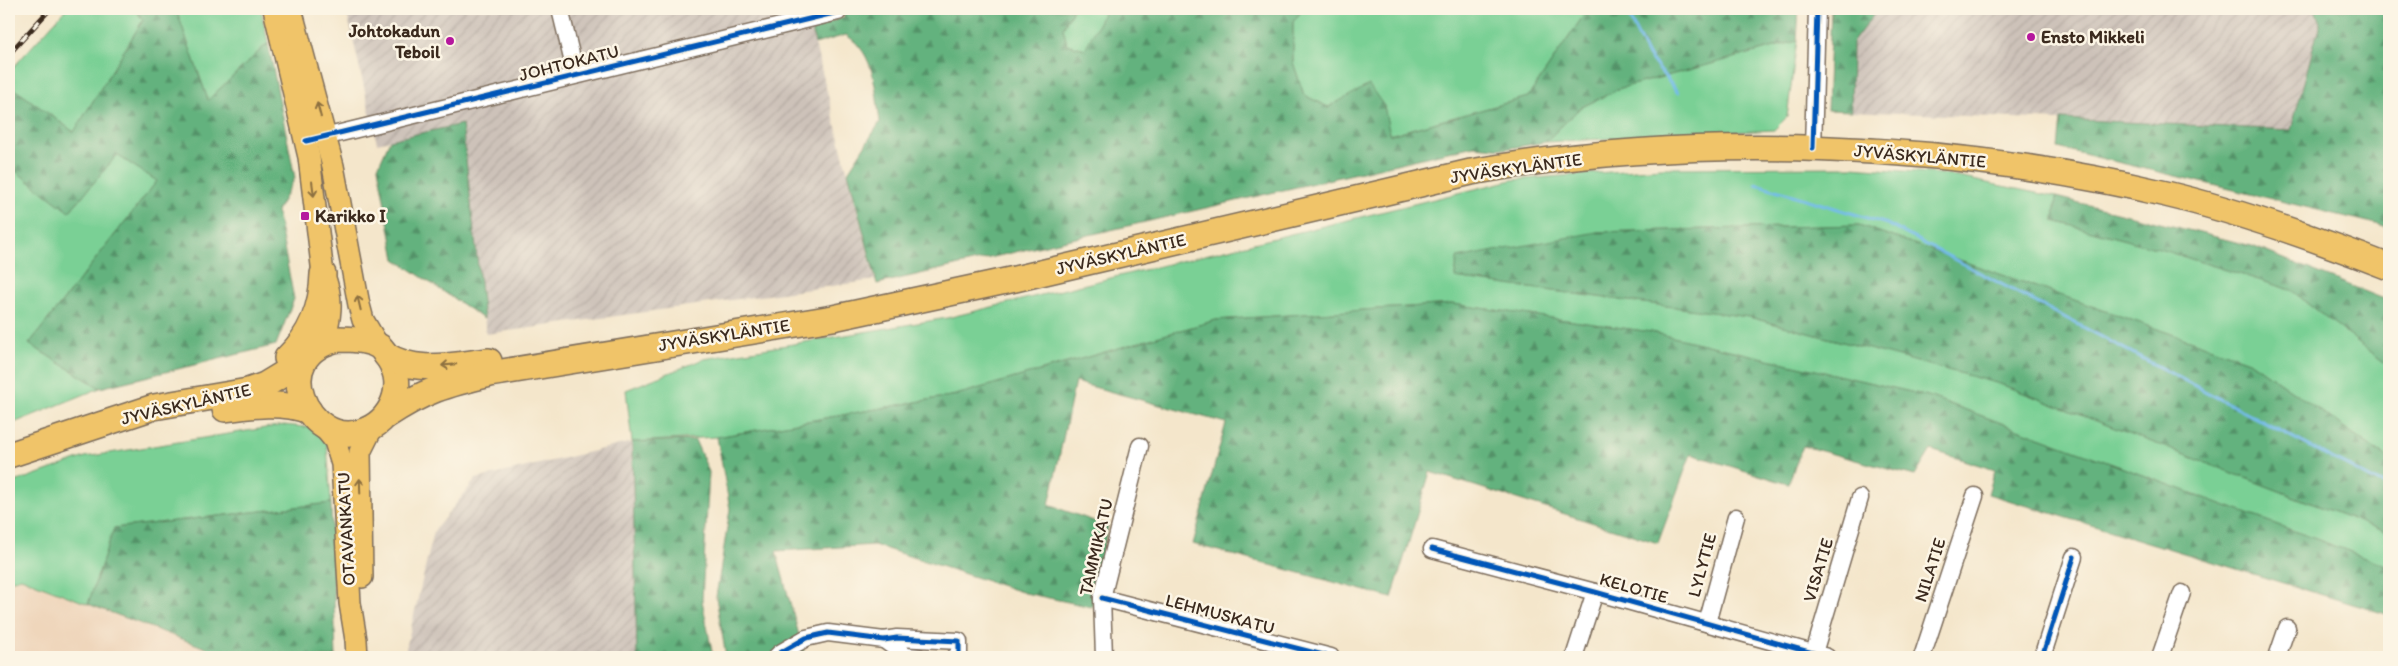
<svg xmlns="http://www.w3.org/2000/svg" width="2398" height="666" font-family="Itim,sans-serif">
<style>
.built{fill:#efd6bb}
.industrial{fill:url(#industrial-furrows)}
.green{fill:#7ad095;stroke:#5a7d5a}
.forest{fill:url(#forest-firs);stroke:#4f6e4e}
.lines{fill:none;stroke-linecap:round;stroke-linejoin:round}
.stream{stroke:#74bbeb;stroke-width:3}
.minor-casing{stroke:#7c6c5b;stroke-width:19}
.major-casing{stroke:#7c6c5b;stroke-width:24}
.highway-casing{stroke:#7c6c5b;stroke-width:28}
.minor{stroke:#fff;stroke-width:16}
.major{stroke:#f0c469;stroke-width:21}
.highway{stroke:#f0c469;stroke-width:25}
.rail-casing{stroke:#3b2a1e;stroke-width:5}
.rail{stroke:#fcf5e5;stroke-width:3;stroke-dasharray:9;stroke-linecap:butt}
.cycleway-casing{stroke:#fcf5e5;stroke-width:8}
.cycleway{stroke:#0057b8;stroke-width:5}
.oneway{stroke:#8c6f40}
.poi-dot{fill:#b5179e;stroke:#fcf5e5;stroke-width:2}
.labels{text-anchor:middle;stroke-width:5;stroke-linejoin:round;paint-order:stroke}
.poi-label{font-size:18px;font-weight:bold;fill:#3b2a1e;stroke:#fcf5e5;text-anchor:start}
.street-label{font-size:18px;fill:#3b2a1e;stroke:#fcf5e5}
</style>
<defs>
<pattern id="industrial-furrows" width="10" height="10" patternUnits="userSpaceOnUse" patternTransform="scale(1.25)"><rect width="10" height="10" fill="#cdc2b9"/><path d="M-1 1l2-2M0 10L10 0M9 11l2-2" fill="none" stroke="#b1a79f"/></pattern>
<pattern id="forest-firs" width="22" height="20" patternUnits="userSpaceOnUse" patternTransform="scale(1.25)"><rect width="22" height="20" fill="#63b27e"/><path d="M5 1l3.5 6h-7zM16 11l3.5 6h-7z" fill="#539167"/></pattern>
</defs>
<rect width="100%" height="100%" fill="#fcf5e5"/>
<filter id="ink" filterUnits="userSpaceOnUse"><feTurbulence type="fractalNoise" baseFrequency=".02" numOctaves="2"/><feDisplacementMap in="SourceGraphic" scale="10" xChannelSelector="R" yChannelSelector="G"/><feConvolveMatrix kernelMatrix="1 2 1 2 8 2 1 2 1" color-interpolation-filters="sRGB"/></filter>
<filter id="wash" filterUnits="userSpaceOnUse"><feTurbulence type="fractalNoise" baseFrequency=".0096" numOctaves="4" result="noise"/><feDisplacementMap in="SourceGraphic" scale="20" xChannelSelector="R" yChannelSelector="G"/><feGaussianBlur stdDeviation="1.12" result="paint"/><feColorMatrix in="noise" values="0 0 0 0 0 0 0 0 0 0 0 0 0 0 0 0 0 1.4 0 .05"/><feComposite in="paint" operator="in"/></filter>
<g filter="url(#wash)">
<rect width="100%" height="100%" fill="#f4e6cb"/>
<path class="built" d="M 21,578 L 230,657 L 9,657 L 9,581 Z"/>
<g class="industrial">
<path d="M 346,9 L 806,9 L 875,280 L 486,334 L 462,124 L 377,143 Z"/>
<path d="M 1878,9 L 2315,9 L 2320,23 L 2291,130 L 1851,111 L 1852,43 Z"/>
<path d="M 632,442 L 637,657 L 404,657 L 434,531 L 476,479 Z"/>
</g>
<g class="green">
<path d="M 66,9 L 135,9 L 143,20 L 74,132 L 9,85 L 9,72 Z"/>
<path d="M 176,9 L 261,9 L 268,43 L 208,100 Z"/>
<path d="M 1073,9 L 1106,9 L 1086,49 L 1067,45 L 1063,28 Z"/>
<path d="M 1303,9 L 1588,9 L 1528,97 L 1389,135 L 1384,106 L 1328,107 L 1304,95 L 1293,62 L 1293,22 Z"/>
<path d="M 1797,41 L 1787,117 L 1774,130 L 1545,142 L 1580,108 L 1621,88 Z"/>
<path d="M 117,155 L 157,181 L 29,344 L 100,388 L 9,425 L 9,166 L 69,212 Z"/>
<path d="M 1852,167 L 1943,174 L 2056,197 L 2054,221 L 2156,248 L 2291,290 L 2389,366 L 2389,459 L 2249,361 L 1859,225 L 1597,232 L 1455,278 L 1749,317 L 2000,384 L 2389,533 L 2389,566 L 1928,396 L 1651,332 L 1452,304 L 1216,320 L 956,395 L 717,437 L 632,442 L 626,390 L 704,359 L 947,318 L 1512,180 L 1660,168 Z"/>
<path d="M 284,425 L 326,429 L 331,503 L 114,528 L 88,604 L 21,578 L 9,581 L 9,484 L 85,457 Z"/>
</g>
<g class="forest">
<path d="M 135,9 L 176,9 L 208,100 L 268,43 L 295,178 L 277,211 L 294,299 L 276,345 L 100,388 L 29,344 L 157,181 L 117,155 L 69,212 L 9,166 L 9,85 L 74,132 L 143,20 Z"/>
<path d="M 843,9 L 1073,9 L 1063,28 L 1067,44 L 1085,49 L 1106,9 L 1303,9 L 1293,22 L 1293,62 L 1304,95 L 1328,107 L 1369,85 L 1384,106 L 1390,135 L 1528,97 L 1588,9 L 1799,9 L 1797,41 L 1621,88 L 1580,108 L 1545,142 L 1505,149 L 1474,146 L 877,284 L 848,172 L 880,122 C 875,90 876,54 846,35 L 815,44 L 812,29 L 844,17 Z"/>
<path d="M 1831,9 L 1878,9 L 1852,43 L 1851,111 L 1827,110 Z"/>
<path d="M 2315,9 L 2389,9 L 2389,58 L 2385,70 L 2389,72 L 2389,227 L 2058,148 L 2061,119 L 2291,130 L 2320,23 Z"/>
<path d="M 462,124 L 484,319 L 395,259 L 378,167 L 390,140 Z"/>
<path d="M 2056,197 L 2252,246 L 2389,301 L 2389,366 L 2291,290 L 2156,248 L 2054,221 Z"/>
<path d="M 1859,225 L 2249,361 L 2389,459 L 2389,533 L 2000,384 L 1749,317 L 1455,278 L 1457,258 L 1597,232 Z"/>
<path d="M 1452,304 L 1651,332 L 1928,396 L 2389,566 L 2389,615 L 1988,494 L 1995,470 L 1931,450 L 1915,476 L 1803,446 L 1788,484 L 1691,454 L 1658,543 L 1430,472 L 1392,598 L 1193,544 L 1226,423 L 1075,382 L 1049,505 L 1108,526 L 1092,607 L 1025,593 L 874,545 L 776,551 L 805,657 L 726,657 L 716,597 L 730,509 L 717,437 L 956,395 L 1216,320 Z"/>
<path d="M 695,440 L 709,472 L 702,600 L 713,657 L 637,657 L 632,442 Z"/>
<path d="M 331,503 L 336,657 L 230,657 L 88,604 L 114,528 Z"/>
</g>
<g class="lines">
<g class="stream">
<path d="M 1625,9 L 1647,54 L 1678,93"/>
<path d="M 1756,184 L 1887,224 L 2389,488"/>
</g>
</g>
</g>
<g filter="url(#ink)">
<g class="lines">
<g class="minor-casing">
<g id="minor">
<path d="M 560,9 L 576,75"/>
<path d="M 316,139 L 838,12"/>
<path d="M 1813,148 L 1817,9"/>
<path d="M 1432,549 L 1595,592 L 1827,657"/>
<path d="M 1102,598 L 1331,657"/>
<path d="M 1707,623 L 1736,517"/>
<path d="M 884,640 L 906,656 L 918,657"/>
<path d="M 1814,653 L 1860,498"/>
<path d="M 776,657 L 780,653 L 806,638 L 828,633 L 884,640 L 897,638 L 959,641 L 959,657 L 955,657"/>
<path d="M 1104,657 L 1102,598 L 1140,446"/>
<path d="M 1574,657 L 1595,592"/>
<path d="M 1922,657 L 1975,496"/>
<path d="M 2042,657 L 2074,557"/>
<path d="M 2160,657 L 2182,593"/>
<path d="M 2277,657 L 2287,628"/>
</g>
</g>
<g class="major-casing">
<g id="major">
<path d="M 274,9 L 309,157 L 323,274 C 334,298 331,320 322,344"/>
<path d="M 291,9 L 333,166 L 359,305 L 363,320 L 379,347"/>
<path d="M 322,425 L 335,441 L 342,464 L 350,603 L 356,640 L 357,657"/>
<path d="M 362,577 L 360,452 L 373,426"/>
</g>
</g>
<g class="highway-casing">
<g id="highway">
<path d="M 339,339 C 351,339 370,340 380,347 C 383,350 387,356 389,359 C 407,387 392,422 361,432 C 308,449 264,354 339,339 Z"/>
<path d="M 386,355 C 416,375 456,364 489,361"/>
<path d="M 287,358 C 311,335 322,308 323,274"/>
<path d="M 225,409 C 253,405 282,401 309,411"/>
<path d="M 386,416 C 423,391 447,384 490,374 L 833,318 L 1015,279 L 1471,172 C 1693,132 1947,142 2166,194 C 2242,212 2317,239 2389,267"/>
<path d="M 9,455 L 154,407 L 248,391 L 265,385 L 303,362"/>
</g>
</g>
<use href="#minor" class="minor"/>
<use href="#major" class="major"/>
<use href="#highway" class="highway"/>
<g class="rail-casing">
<path id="rail" d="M 9,54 L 50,9"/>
</g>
<use href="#rail" class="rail"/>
<g class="cycleway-casing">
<g id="cycleway">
<path d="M 306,141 L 838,12"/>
<path d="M 1813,148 L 1817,9"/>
<path d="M 1432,549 L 1595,592 L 1827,657"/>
<path d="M 1102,598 L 1331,657"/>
<path d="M 776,657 L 780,653 L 806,638 L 828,633 L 884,640 L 897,638 L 959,641 L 959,657 L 955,657"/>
<path d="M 2042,657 L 2074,557"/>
</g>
</g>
<use href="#cycleway" class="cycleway"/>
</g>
<defs><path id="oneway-shaft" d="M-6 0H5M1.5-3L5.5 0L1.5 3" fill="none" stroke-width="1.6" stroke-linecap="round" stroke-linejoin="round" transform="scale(1.25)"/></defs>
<g class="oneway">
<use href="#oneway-shaft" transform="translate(319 110) rotate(-105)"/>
<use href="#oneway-shaft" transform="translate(313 189) rotate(83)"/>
<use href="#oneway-shaft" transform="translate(359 303) rotate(-103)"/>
<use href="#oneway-shaft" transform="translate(449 365) rotate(175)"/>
<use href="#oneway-shaft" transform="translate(360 486) rotate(-92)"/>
</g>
</g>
<g class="poi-dot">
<circle cx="2031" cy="37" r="5"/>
<circle cx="450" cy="41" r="5"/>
<rect x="300" y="211" width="10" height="10" rx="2.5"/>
</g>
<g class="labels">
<g class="poi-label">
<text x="440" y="37" text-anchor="end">Johtokadun<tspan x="440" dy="21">Teboil</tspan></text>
<text x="2041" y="43">Ensto Mikkeli</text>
<text x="315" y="222">Karikko I</text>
</g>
<g class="street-label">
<text transform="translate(569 63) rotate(-14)" y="6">JOHTOKATU</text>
<text transform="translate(1920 156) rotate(5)" y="6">JYVÄSKYLÄNTIE</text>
<text transform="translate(1516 168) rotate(-8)" y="6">JYVÄSKYLÄNTIE</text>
<text transform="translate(1121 254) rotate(-13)" y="6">JYVÄSKYLÄNTIE</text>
<text transform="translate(724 335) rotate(-9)" y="6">JYVÄSKYLÄNTIE</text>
<text transform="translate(186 404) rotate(-13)" y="6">JYVÄSKYLÄNTIE</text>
<text transform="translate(346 529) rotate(-93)" y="6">OTAVANKATU</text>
<text transform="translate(1096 547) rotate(-77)" y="6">TAMMIKATU</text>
<text transform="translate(1702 565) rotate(-75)" y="6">LYLYTIE</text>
<text transform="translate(1818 570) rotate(-73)" y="6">VISATIE</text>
<text transform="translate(1930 570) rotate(-72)" y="6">NILATIE</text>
<text transform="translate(1634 588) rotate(16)" y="6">KELOTIE</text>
<text transform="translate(1220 614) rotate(15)" y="6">LEHMUSKATU</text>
</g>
</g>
<rect width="2398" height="666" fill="none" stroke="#fcf5e5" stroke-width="30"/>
</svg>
